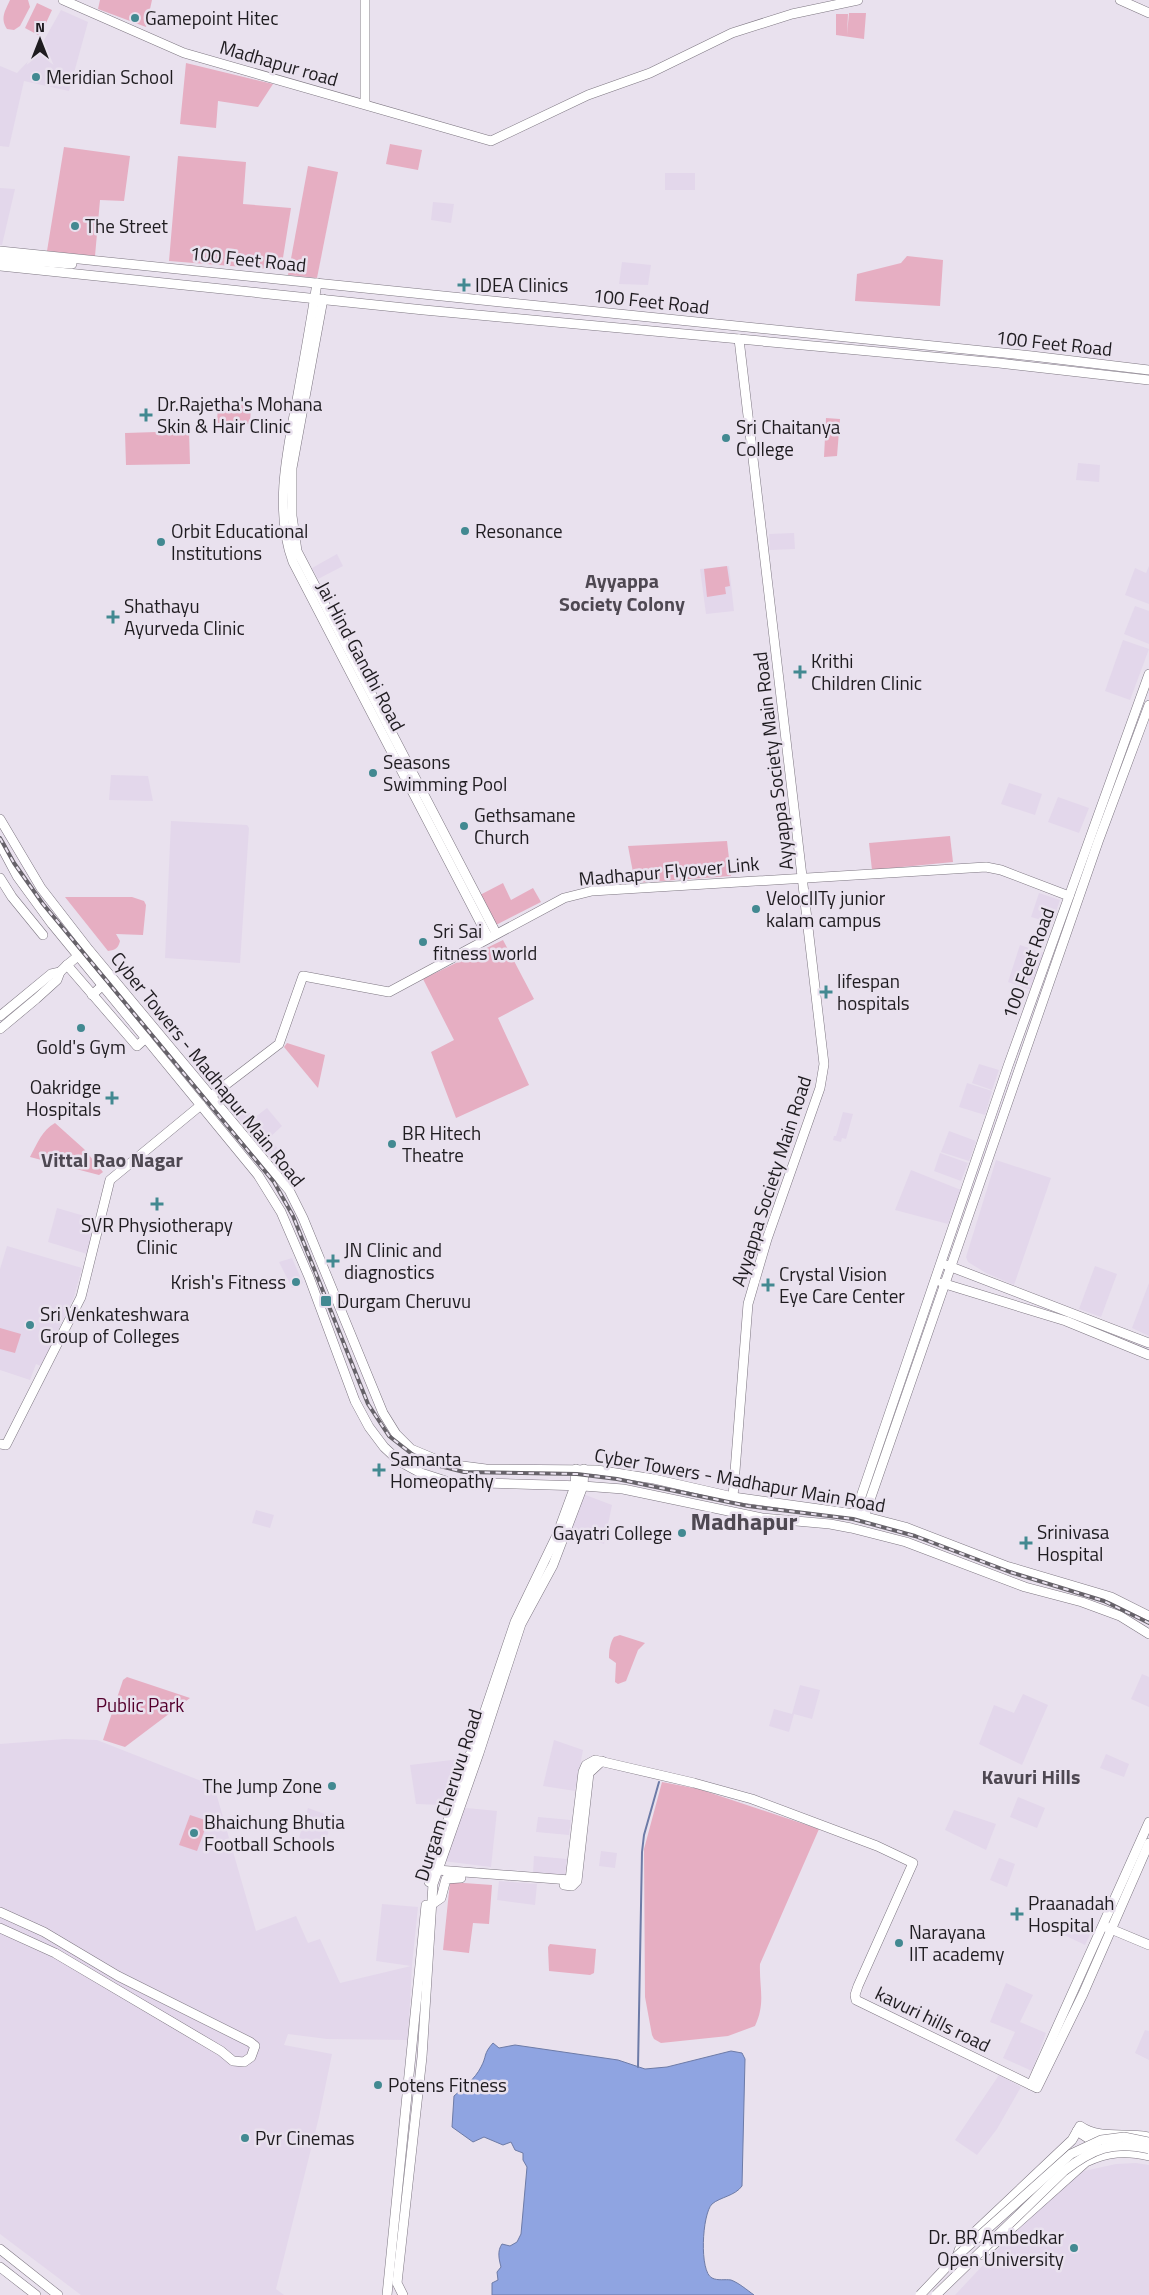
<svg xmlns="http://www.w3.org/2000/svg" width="1149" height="2295" font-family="'Titillium Web',sans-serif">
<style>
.built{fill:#e3d7eb}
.green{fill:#e6aec2}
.water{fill:#8fa4e1;stroke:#6d7ba7}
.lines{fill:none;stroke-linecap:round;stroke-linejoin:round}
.stream{stroke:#6d7ba7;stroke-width:2}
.secondary-casing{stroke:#7d7681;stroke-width:10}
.primary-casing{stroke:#7d7681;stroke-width:10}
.secondary{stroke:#fff;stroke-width:9}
.primary{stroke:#fff;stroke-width:9}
.rail-casing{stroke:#666269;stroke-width:4}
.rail{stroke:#e9e1ee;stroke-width:2;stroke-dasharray:5.5;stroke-linecap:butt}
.secondary-bridge-casing{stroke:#7d7681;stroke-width:10;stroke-linecap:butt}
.secondary-bridge{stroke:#fff;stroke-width:9}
.poi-dot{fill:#428991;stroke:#e9e1ee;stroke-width:2}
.labels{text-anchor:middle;stroke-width:5;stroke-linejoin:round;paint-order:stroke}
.poi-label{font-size:19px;fill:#1f1c20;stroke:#e9e1ee;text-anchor:start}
.street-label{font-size:19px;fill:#1f1c20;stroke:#e9e1ee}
.park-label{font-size:19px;fill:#54002d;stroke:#e9e1ee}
.neighbourhood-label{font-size:20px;font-weight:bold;fill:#4e4852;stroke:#e9e1ee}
.district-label{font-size:24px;font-weight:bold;fill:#4e4852;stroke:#e9e1ee}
</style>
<rect width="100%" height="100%" fill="#e9e1ee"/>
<g class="built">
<path d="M 61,10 L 88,22 L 69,91 L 24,81 L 9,147 L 0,146 L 0,66 L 17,73 L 38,51 Z"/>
<rect x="665" y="173" width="30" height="17"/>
<path d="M 0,188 L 15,189 L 2,245 L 0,245 Z"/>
<path d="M 433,202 L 454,204 L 451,223 L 431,220 Z"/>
<path d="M 622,262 L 651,265 L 648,285 L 619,284 Z"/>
<path d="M 1078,463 L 1100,465 L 1099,482 L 1076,480 Z"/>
<path d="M 794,533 L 795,549 L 770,550 L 769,534 Z"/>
<path d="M 337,554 L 343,566 L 318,579 L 312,568 Z"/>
<path d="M 729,566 L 734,611 L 706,614 L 700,569 Z"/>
<path d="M 1149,566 L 1149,604 L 1125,595 L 1135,568 L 1146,573 Z"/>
<path d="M 1135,606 L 1149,611 L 1149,644 L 1124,634 Z"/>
<path d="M 1123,640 L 1149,649 L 1130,700 L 1105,691 Z"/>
<path d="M 111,775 L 148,776 L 153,801 L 109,800 Z"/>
<path d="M 1009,783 L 1042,794 L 1035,815 L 1001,804 Z"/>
<path d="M 1058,797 L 1089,808 L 1079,833 L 1048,822 Z"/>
<path d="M 171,821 L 247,825 L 249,828 L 240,963 L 165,958 Z"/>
<path d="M 1039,893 L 1060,900 L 1052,923 L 1031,917 Z"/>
<path d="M 1020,945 L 1044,953 L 1031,990 L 1008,982 Z"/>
<path d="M 979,1064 L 999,1070 L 992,1090 L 972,1083 Z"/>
<path d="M 967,1083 L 992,1091 L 985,1115 L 959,1107 Z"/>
<path d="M 235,1097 L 254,1118 L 267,1108 L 282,1126 L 269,1138 L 281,1152 L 276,1157 L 282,1154 L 290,1165 L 282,1171 L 226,1104 Z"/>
<path d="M 843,1112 L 853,1114 L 846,1139 L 842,1138 L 841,1142 L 833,1140 L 834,1136 L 836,1136 Z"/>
<path d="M 949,1131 L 976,1141 L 969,1161 L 941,1152 Z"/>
<path d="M 940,1153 L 968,1163 L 961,1181 L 934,1171 Z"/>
<path d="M 996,1160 L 1051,1178 L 1014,1285 L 986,1273 L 968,1262 L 966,1257 Z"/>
<path d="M 911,1170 L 961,1190 L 948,1224 L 895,1210 Z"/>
<path d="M 57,1208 L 98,1220 L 87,1254 L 48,1242 Z"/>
<path d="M 7,1246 L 82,1268 L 74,1297 L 41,1366 L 36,1364 L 30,1380 L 0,1370 L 0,1269 Z"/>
<path d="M 292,1258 L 303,1283 L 292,1288 L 279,1262 Z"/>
<path d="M 1095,1266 L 1117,1274 L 1101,1317 L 1079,1309 Z"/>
<path d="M 1149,1283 L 1149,1336 L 1132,1328 Z"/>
<path d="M 583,1494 L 612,1505 L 604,1544 L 570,1532 Z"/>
<path d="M 256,1510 L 274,1515 L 270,1528 L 252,1523 Z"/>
<path d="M 1142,1674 L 1149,1677 L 1149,1707 L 1131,1699 Z"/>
<path d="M 800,1685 L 820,1690 L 812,1719 L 794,1714 L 789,1732 L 769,1726 L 774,1709 L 792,1714 Z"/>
<path d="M 1023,1694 L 1048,1705 L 1022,1765 L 979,1744 L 994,1705 L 1014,1713 Z"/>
<path d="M 65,1739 L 97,1740 L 214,1786 L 256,1931 L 296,1916 L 308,1943 L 320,1939 L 340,1983 L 411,1966 L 376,1961 L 382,1904 L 418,1907 L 412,1965 L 408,2040 L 327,2039 L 288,2034 L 284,2045 L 332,2054 L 319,2117 L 276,2289 L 284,2295 L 81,2295 L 0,2234 L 0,1744 Z"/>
<path d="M 554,1740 L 583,1750 L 575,1791 L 543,1786 Z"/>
<path d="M 1106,1754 L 1129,1764 L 1124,1777 L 1100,1768 Z"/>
<path d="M 460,1759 L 443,1805 L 416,1804 L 410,1765 Z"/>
<path d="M 1018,1797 L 1045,1808 L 1037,1828 L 1010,1817 Z"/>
<path d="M 456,1807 L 497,1811 L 491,1867 L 443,1861 Z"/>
<path d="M 308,1808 L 333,1817 L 324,1846 L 299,1838 Z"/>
<path d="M 954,1810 L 996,1824 L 986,1850 L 945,1830 Z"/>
<path d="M 538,1817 L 571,1820 L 569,1835 L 536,1832 Z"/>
<path d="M 601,1851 L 617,1853 L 615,1868 L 599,1866 Z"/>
<path d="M 534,1856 L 567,1859 L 565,1876 L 533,1873 Z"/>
<path d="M 999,1858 L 1015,1864 L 1007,1887 L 990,1880 Z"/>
<path d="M 499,1881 L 537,1884 L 535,1905 L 497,1900 Z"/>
<path d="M 1063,1920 L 1091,1933 L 1085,1945 L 1058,1932 Z"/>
<path d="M 1006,1983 L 1033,1995 L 1020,2022 L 1046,2033 L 1032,2071 L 1003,2058 L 1015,2032 L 990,2022 Z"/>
<path d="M 1145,2030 L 1149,2031 L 1149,2060 L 1135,2053 Z"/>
<path d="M 999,2075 L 1021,2087 L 997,2129 L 977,2155 L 955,2140 Z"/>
<path d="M 1136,2163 L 1149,2165 L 1149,2295 L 955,2295 L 1042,2202 L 1084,2171 L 1116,2164 Z"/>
</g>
<g class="green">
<path d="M 10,0 L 28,0 L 30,7 L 20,26 L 14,30 L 7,29 C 0,18 5,11 10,0 Z"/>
<path d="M 100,0 L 152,0 L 146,27 L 98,9 Z"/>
<path d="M 37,3 L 52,10 L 40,36 L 25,28 Z"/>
<path d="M 849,13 L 866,13 L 864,39 L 836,35 L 836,14 L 848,14 L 847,35 Z"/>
<path d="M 186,63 L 273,84 L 258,107 L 218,101 L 216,128 L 180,124 Z"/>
<path d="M 390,144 L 422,150 L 418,170 L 386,164 Z"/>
<path d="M 64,147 L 130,156 L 124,201 L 100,200 L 95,256 L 47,251 Z"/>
<path d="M 178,156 L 246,162 L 243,204 L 291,208 L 281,270 L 169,261 Z"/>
<path d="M 308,166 L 338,172 L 317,278 L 288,275 Z"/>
<path d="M 907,256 L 943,260 L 940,306 L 855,301 L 857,274 L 901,263 Z"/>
<path d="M 218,404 L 251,405 L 250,424 L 217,423 Z"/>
<path d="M 826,418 L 840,419 L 837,456 L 824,457 Z"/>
<path d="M 189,431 L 190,464 L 126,465 L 125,433 Z"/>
<path d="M 727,566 L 730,586 L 725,587 L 726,594 L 707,597 L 704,569 Z"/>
<path d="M 950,836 L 953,862 L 872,870 L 869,843 Z"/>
<path d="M 727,841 L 731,876 L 635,883 L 628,846 Z"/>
<path d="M 503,883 L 511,900 L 533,888 L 541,902 L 494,926 L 478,896 Z"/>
<path d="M 65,897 L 132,897 L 144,901 L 146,905 L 143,935 L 116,934 L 120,941 C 118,948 116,950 108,951 Z"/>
<path d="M 503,940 L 534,999 L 498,1018 L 529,1085 L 456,1118 L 431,1052 L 454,1040 L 423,979 Z"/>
<path d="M 287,1043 L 325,1055 L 318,1088 L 284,1047 Z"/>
<path d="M 55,1123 L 84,1149 L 103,1172 L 99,1175 L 30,1157 C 37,1144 42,1130 55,1123 Z"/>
<path d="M 0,1328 L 21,1334 L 15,1353 L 0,1349 Z"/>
<path d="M 620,1635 L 645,1643 L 638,1650 L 626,1681 L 618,1684 L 615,1682 L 616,1663 L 609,1658 C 609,1651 610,1643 614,1637 Z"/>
<path d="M 127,1677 L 190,1698 L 125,1747 L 103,1740 L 123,1680 Z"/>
<path d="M 662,1782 L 699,1789 L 819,1829 L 760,1964 C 759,1987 766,2003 755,2026 L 728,2036 L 661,2043 L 654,2039 L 652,2035 L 645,1997 L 644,1849 Z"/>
<path d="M 190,1815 L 208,1821 L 197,1851 L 179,1845 Z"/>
<path d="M 450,1882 L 492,1885 L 489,1924 L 473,1923 L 469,1953 L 443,1950 Z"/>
<path d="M 550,1944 L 596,1949 L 594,1973 L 590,1975 L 549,1971 L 548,1947 Z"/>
</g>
<path class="water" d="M 493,2043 L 499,2048 L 515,2045 L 618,2060 L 645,2069 L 667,2067 L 731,2051 L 742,2053 L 745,2059 L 742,2186 C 735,2196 720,2197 712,2204 C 702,2214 699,2272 712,2278 C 718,2281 725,2279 731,2280 C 739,2283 747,2290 754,2295 L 492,2295 L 492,2283 L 498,2280 L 497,2272 L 501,2267 C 499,2259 497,2251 502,2244 L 510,2246 L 517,2242 L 521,2234 L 527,2167 L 523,2160 L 523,2153 L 515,2150 L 511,2142 L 503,2145 L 484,2137 L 473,2142 L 452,2127 L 454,2096 C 464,2087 475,2079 481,2067 C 487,2056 483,2054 493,2043 Z"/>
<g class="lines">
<path class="stream" d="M 638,2067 L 642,1852 L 644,1835 L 659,1782"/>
<g class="secondary-casing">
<g id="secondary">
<path d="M 63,0 L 184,53 L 491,141 L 588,95 L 650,73 L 732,33 L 792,14 L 858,0"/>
<path d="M 365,0 L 365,104"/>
<path d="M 1120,0 L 1149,13"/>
<path d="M 0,251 L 1032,356 L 1149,370"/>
<path d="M 0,259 L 72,264"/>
<path d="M 0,266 L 424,310 L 999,363 L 1149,380"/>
<path d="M 317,283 C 311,322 304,361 297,400 C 287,452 274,511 293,562 L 488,937"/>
<path d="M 323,299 L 292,468 L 292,516 L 297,551 L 496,933"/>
<path d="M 0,878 L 12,897 L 43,935"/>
<path d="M 67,965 L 137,1046 L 146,1038"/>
<path d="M 0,1016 L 51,974 L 60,972"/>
<path d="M 0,1029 L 36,999 L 57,980 L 60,972 L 67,965 L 78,956"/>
<path d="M 211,1096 L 279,1044 L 303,976 L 389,992 L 564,898 L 592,891 L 986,867 L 1001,870 L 1069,896"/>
<path d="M 946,1265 L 1149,1343"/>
<path d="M 942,1283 L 1066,1321 L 1149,1355"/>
<path d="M 0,1444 L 6,1445 L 81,1297 L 110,1180 L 201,1105"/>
<path d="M 733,1497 L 748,1304 L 767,1239 L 820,1088 L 824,1064 L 739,339"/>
<path d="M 855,1514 L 1008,1066 L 1149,674"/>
<path d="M 864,1517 L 1098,842 L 1149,705"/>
<path d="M 437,1870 L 570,1880 L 583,1772 L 586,1765 L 595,1760 L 694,1783 L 752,1799 L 877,1846 L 913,1863 L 858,1986 L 855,1995 L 856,2000 L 1037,2088 L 1083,1994 L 1149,1843"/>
<path d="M 429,1882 L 431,1870 L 515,1622 L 557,1535 L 575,1486 L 576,1469"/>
<path d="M 564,1885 L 572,1886 L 577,1881 L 589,1773 L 602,1761"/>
<path d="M 431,1905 L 441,1898 L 446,1879 L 461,1878"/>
<path d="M 0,1912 L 44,1932 L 118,1976 L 250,2042 L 255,2046 L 251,2057 L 244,2062 L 233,2061 L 221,2051 L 55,1953 L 0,1928"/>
<path d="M 1106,1927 L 1149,1945"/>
<path d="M 1031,2085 L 1149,1822"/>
<path d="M 1077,2131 L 1100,2146"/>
<path d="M 0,2249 L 58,2295"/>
<path d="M 982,2255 L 1086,2162 C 1107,2152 1126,2150 1149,2156"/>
<path d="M 957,2256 L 961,2245 L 1072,2140 L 1080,2126 C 1100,2140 1124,2132 1149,2137"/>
<path d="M 0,2267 L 36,2295"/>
<path d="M 387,2295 L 426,1905"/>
<path d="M 403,2295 L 397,2283 L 422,2057 L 433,1884 L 479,1753 L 521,1624 L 553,1565 L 583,1486 L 584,1469"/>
</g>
</g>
<g class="primary-casing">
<g id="primary">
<path d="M 0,819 L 41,888 L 89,950 L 289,1190 L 303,1218 L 383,1413 L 396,1434 L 411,1449 L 447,1464 L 486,1469 L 597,1470 L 654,1479 L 733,1497 L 855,1514 L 905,1527 L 1006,1566 L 1111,1597 L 1149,1616"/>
<path d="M 0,844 L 17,876 L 52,924 L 258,1175 L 281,1212 L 309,1277 L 355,1401 L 369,1427 L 384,1447 L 399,1461 L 421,1473 L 449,1482 L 583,1486 L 623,1489 L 762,1518 L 830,1524 L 851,1528 L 906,1542 L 1025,1587 L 1082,1602 L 1120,1616 L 1149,1634"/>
<path d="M 92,995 L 103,985"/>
</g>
</g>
<use href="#secondary" class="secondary"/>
<use href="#primary" class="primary"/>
<g class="rail-casing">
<path id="rail" d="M 0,838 L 14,863 L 43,904 L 274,1182 L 293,1216 L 368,1404 L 389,1436 L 412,1454 L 422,1459 L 436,1465 L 464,1472 L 577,1474 L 617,1479 L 748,1506 L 853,1519 L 915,1536 L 1010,1572 L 1104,1601 L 1149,1623"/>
</g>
<use href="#rail" class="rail"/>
<g class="secondary-bridge-casing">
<g id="secondary-bridge">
<path d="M 920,2295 L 957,2256 L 1071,2154 L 1101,2140 L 1124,2137 L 1149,2142"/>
<path d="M 936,2295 L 1064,2171 C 1092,2149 1113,2140 1149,2149"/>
</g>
</g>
<use href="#secondary-bridge" class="secondary-bridge"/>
</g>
<g class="poi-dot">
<circle cx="135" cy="18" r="5"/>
<circle cx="36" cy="77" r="5"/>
<circle cx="75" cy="226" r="5"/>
<path d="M461.5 277.5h5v5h5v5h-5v5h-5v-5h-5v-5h5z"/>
<path d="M143.5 407.5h5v5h5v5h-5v5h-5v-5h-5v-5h5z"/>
<circle cx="726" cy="438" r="5"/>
<circle cx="465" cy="531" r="5"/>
<circle cx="161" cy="542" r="5"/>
<path d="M110.5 609.5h5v5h5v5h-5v5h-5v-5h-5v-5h5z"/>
<path d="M797.5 664.5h5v5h5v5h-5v5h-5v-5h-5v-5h5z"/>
<circle cx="373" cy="773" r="5"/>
<circle cx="464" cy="826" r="5"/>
<circle cx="756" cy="909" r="5"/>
<circle cx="423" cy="942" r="5"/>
<path d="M823.5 984.5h5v5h5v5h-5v5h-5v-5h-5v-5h5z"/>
<circle cx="81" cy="1028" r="5"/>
<path d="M109.5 1090.5h5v5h5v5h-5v5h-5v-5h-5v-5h5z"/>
<circle cx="392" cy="1144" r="5"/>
<path d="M154.5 1196.5h5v5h5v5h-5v5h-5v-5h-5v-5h5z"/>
<path d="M330.5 1253.5h5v5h5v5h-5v5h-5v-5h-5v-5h5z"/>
<circle cx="296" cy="1282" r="5"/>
<path d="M765.5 1277.5h5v5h5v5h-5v5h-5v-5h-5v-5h5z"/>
<rect x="320" y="1295" width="12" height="12" rx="2.5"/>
<circle cx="30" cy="1325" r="5"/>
<path d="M376.5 1462.5h5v5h5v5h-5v5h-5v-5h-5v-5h5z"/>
<circle cx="682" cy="1533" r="5"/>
<path d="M1023.5 1535.5h5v5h5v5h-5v5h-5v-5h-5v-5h5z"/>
<circle cx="332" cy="1786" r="5"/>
<circle cx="194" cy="1833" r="5"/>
<path d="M1014.5 1906.5h5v5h5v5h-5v5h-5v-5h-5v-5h5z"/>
<circle cx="899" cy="1943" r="5"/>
<circle cx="378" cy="2085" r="5"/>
<circle cx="245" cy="2138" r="5"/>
<circle cx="1074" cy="2248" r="5"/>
</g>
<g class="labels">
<g class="poi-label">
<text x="145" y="25">Gamepoint Hitec</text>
<text x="46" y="84">Meridian School</text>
<text x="85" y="233">The Street</text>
<text x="475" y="292">IDEA Clinics</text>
<text x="157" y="411">Dr.Rajetha's Mohana<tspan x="157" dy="22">Skin &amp; Hair Clinic</tspan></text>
<text x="736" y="434">Sri Chaitanya<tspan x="736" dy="22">College</tspan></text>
<text x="171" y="538">Orbit Educational<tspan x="171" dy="22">Institutions</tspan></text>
<text x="475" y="538">Resonance</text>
<text x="124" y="613">Shathayu<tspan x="124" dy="22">Ayurveda Clinic</tspan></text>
<text x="811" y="668">Krithi<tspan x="811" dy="22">Children Clinic</tspan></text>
<text x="383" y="769">Seasons<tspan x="383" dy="22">Swimming Pool</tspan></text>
<text x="474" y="822">Gethsamane<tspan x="474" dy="22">Church</tspan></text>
<text x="766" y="905">VelocIITy junior<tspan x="766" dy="22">kalam campus</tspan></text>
<text x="433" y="938">Sri Sai<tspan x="433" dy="22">fitness world</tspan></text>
<text x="837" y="988">lifespan<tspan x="837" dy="22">hospitals</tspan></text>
<text x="81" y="1054" text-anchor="middle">Gold's Gym</text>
<text x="101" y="1094" text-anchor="end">Oakridge<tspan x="101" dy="22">Hospitals</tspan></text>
<text x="402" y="1140">BR Hitech<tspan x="402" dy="22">Theatre</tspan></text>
<text x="157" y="1232" text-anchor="middle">SVR Physiotherapy<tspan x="157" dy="22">Clinic</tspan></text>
<text x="344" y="1257">JN Clinic and<tspan x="344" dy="22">diagnostics</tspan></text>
<text x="779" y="1281">Crystal Vision<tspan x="779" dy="22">Eye Care Center</tspan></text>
<text x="286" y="1289" text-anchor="end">Krish's Fitness</text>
<text x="337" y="1308">Durgam Cheruvu</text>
<text x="40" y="1321">Sri Venkateshwara<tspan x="40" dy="22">Group of Colleges</tspan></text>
<text x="390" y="1466">Samanta<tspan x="390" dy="22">Homeopathy</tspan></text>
<text x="1037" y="1539">Srinivasa<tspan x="1037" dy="22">Hospital</tspan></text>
<text x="672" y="1540" text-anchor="end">Gayatri College</text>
<text x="322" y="1793" text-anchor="end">The Jump Zone</text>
<text x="204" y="1829">Bhaichung Bhutia<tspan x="204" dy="22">Football Schools</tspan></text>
<text x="1028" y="1910">Praanadah<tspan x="1028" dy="22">Hospital</tspan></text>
<text x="909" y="1939">Narayana<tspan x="909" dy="22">IIT academy</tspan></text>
<text x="388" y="2092">Potens Fitness</text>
<text x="255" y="2145">Pvr Cinemas</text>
<text x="1064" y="2244" text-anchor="end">Dr. BR Ambedkar<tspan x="1064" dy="22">Open University</tspan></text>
</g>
<g class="street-label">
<text transform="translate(279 63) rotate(16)" y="7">Madhapur road</text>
<text transform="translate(248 259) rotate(6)" y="7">100 Feet Road</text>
<text transform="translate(651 301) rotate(6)" y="7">100 Feet Road</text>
<text transform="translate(1054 343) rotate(6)" y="7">100 Feet Road</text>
<text transform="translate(361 656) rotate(62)" y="7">Jai Hind Gandhi Road</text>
<text transform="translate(773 761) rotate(-97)" y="7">Ayyappa Society Main Road</text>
<text transform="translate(669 871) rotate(-5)" y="7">Madhapur Flyover Link</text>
<text transform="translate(1028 963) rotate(-70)" y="7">100 Feet Road</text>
<text transform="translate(208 1069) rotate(51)" y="7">Cyber Towers - Madhapur Main Road</text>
<text transform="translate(771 1181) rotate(-72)" y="7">Ayyappa Society Main Road</text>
<text transform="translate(740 1480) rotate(10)" y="7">Cyber Towers - Madhapur Main Road</text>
<text transform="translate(448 1795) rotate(-72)" y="7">Durgam Cheruvu Road</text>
<text transform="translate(933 2019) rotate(26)" y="7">kavuri hills road</text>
</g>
<g class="park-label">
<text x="140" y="1712">Public Park</text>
</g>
<g class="neighbourhood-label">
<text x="622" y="588">Ayyappa<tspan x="622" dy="23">Society Colony</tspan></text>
<text x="112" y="1167">Vittal Rao Nagar</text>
<text x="1031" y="1784">Kavuri Hills</text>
</g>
<g class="district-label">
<text x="744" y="1530">Madhapur</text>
</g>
</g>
<g transform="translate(40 40)" stroke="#e9e1ee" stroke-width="4" paint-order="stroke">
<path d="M0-4L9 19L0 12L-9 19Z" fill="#1f1c20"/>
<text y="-8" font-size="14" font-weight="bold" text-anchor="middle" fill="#1f1c20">N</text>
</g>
</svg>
